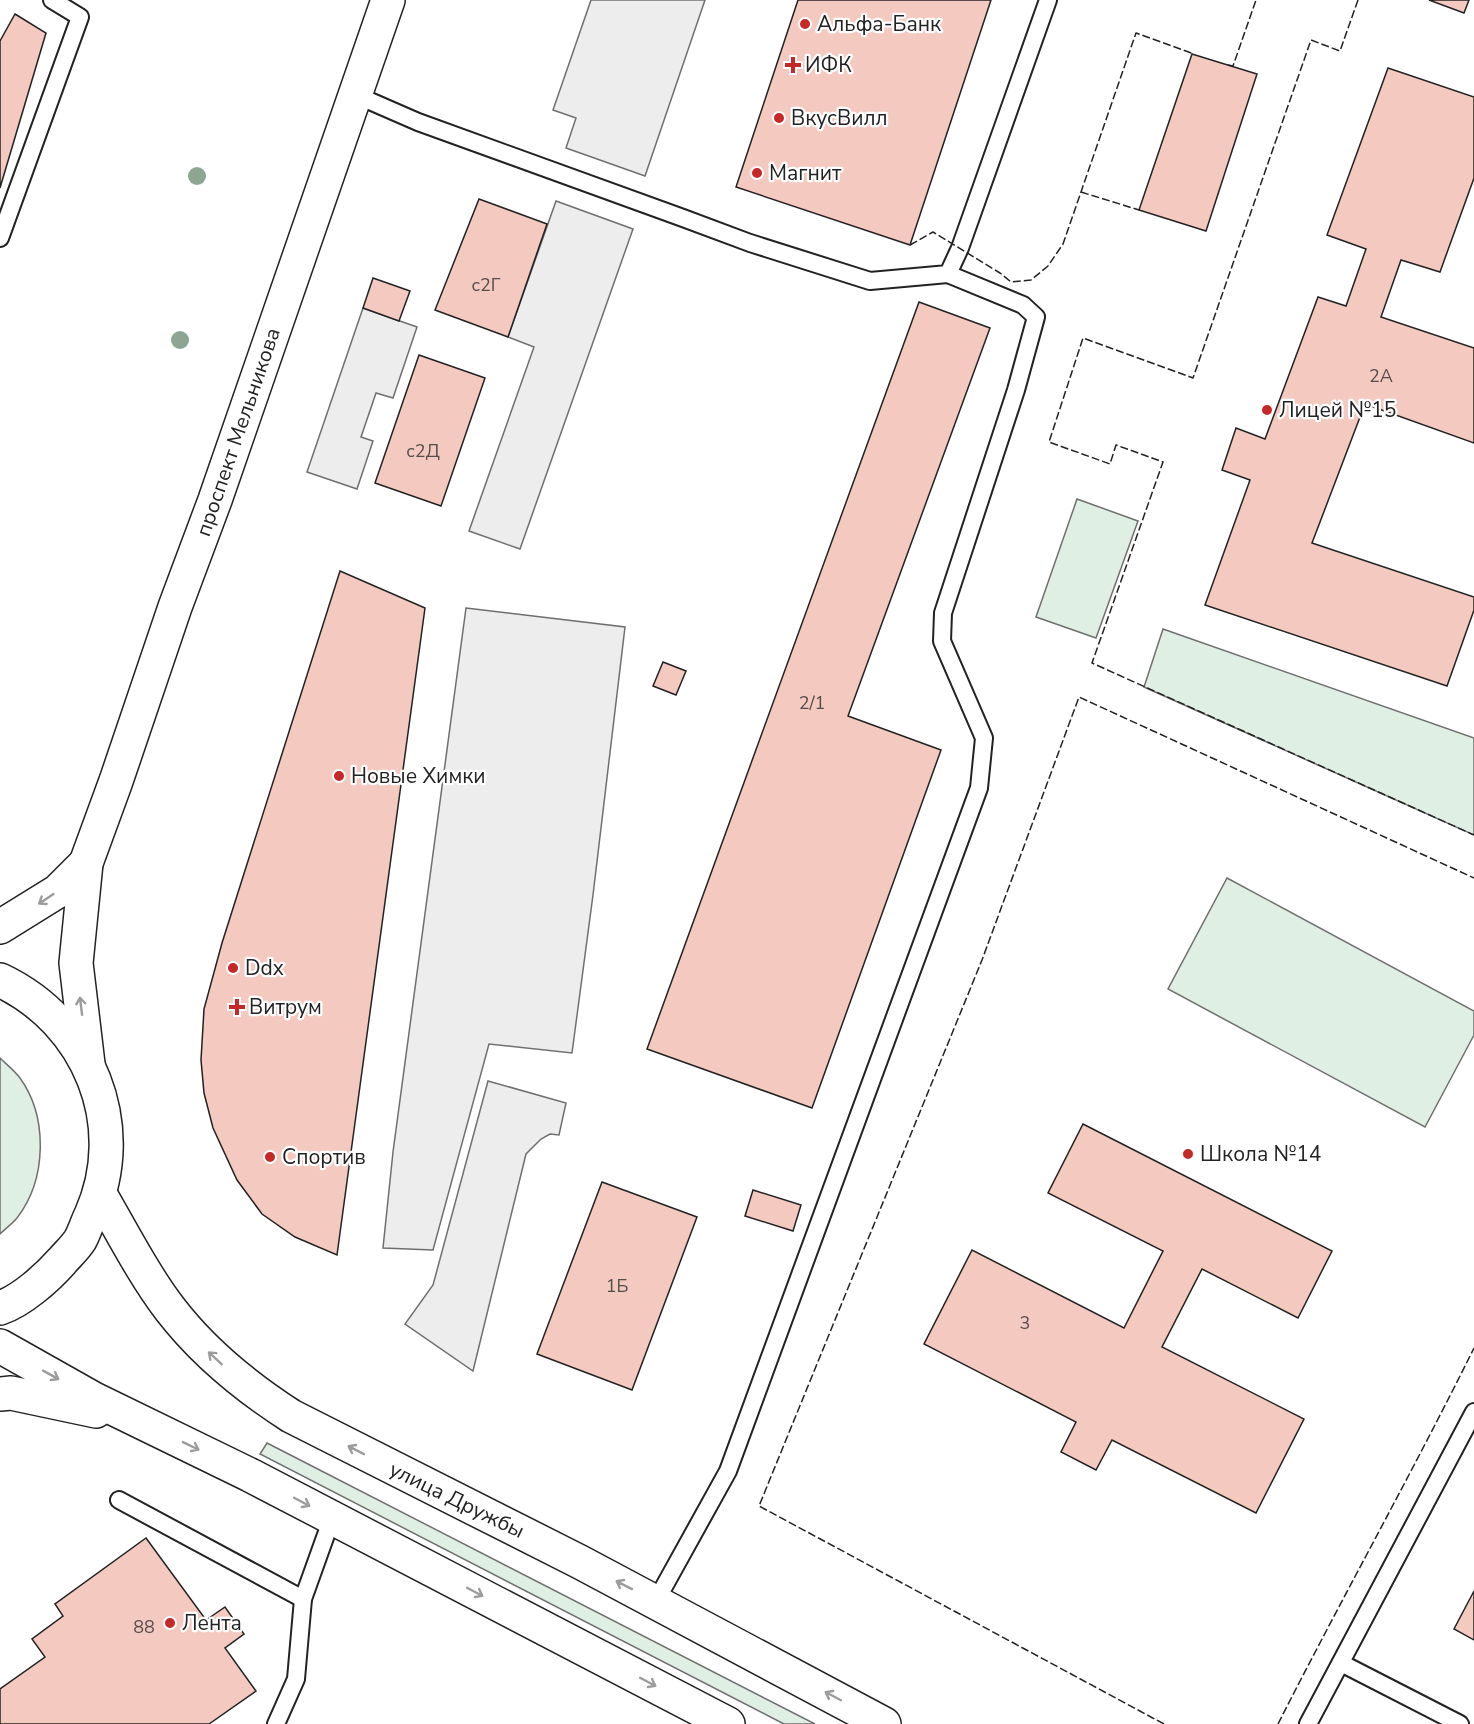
<svg xmlns="http://www.w3.org/2000/svg" width="1474" height="1724" font-family="'Nunito Sans',sans-serif">
<style>
.green{fill:#e0efe3;stroke:#6f6f6f;stroke-width:1.5}
.parking{fill:#ededed;stroke:#6f6f6f;stroke-width:1.5}
.building{fill:#f3c9c0;stroke:#222;stroke-width:1.5}
.lines{fill:none;stroke-linecap:round;stroke-linejoin:round}
.service-casing{stroke:#222;stroke-width:20}
.tertiary-casing{stroke:#222;stroke-width:36}
.secondary-casing{stroke:#222;stroke-width:36}
.service{stroke:#fff;stroke-width:16}
.tertiary{stroke:#fff;stroke-width:33}
.secondary{stroke:#fff;stroke-width:33}
.fence{stroke:#222;stroke-width:1.5;stroke-dasharray:8 3;stroke-linecap:butt}
.tree{fill:#8da692}
.oneway{stroke:#9c9c9c}
.poi-dot{fill:#c62828;stroke:#fff;stroke-width:2}
.labels{text-anchor:middle;stroke-width:4.5;stroke-linejoin:round;paint-order:stroke}
.number-label{font-size:18px;fill:#564c4a}
.poi-label{font-size:21px;fill:#222;stroke:#fff;text-anchor:start}
.street-label{font-size:21px;fill:#222;stroke:#fff}
</style>
<rect width="100%" height="100%" fill="#fff"/>
<g class="green">
<path d="M 1077,499 L 1138,521 L 1096,638 L 1036,617 Z"/>
<path d="M 1163,629 L 1474,738 L 1474,835 L 1144,687 Z"/>
<path d="M 1227,878 L 1474,1011 L 1474,1035 L 1425,1127 L 1168,989 Z"/>
<path d="M 0,1058 C 6,1064 14,1070 20,1078 C 48,1117 47,1179 17,1218 C 12,1224 5,1229 0,1234 Z"/>
<path d="M 267,1443 L 815,1724 L 784,1724 L 260,1454 Z"/>
</g>
<g class="parking">
<path d="M 591,0 L 705,0 L 645,176 L 566,148 L 576,118 L 553,110 Z"/>
<path d="M 556,201 L 633,229 L 520,549 L 469,531 L 534,347 L 508,337 Z"/>
<path d="M 363,308 L 417,327 L 393,398 L 376,393 L 361,437 L 373,441 L 357,489 L 307,472 Z"/>
<path d="M 466,608 L 625,627 L 593,895 L 572,1053 L 489,1044 L 433,1250 L 383,1248 L 393,1152 Z"/>
<path d="M 488,1081 L 566,1103 L 559,1135 L 550,1134 L 541,1139 L 526,1154 L 473,1371 L 405,1324 L 433,1285 Z"/>
</g>
<g class="building">
<path d="M 798,0 L 991,0 L 910,245 L 736,187 Z"/>
<path d="M 1429,0 L 1469,0 L 1464,13 Z"/>
<path d="M 15,14 L 46,33 L 0,188 L 0,41 Z"/>
<path d="M 1192,54 L 1257,74 L 1206,231 L 1139,210 Z"/>
<path d="M 1388,68 L 1474,97 L 1474,178 L 1440,272 L 1401,260 L 1381,317 L 1474,348 L 1474,443 L 1365,404 L 1312,543 L 1474,597 L 1474,610 L 1447,686 L 1205,605 L 1250,480 L 1222,470 L 1236,428 L 1265,439 L 1318,297 L 1346,306 L 1366,249 L 1327,235 Z"/>
<path d="M 479,199 L 547,224 L 508,337 L 435,310 Z"/>
<path d="M 373,278 L 410,291 L 399,321 L 363,308 Z"/>
<path d="M 919,302 L 990,328 L 848,716 L 941,750 L 812,1108 L 647,1049 Z"/>
<path d="M 419,355 L 485,378 L 441,506 L 375,483 Z"/>
<path d="M 340,571 L 425,608 L 337,1255 L 295,1237 L 262,1214 L 237,1180 L 213,1128 L 204,1093 L 201,1060 L 204,1009 L 222,943 Z"/>
<path d="M 663,662 L 686,671 L 676,695 L 653,686 Z"/>
<path d="M 1083,1124 L 1332,1251 L 1298,1318 L 1202,1269 L 1162,1347 L 1304,1419 L 1256,1513 L 1112,1440 L 1096,1470 L 1061,1452 L 1076,1422 L 924,1344 L 972,1250 L 1124,1328 L 1163,1251 L 1048,1193 Z"/>
<path d="M 602,1182 L 697,1217 L 632,1390 L 537,1354 Z"/>
<path d="M 753,1190 L 801,1205 L 793,1231 L 745,1216 Z"/>
<path d="M 146,1538 L 206,1620 L 225,1607 L 244,1634 L 225,1648 L 256,1691 L 209,1724 L 0,1724 L 0,1689 L 45,1657 L 32,1639 L 63,1616 L 55,1604 Z"/>
<path d="M 1474,1591 L 1474,1640 L 1454,1629 Z"/>
</g>
<g class="lines">
<g class="service-casing">
<g id="service">
<path d="M 356,95 L 418,122 L 683,218 L 750,243 L 870,281 L 948,274 L 960,248 L 1048,0"/>
<path d="M 0,238 L 80,17 L 52,0"/>
<path d="M 119,1500 L 303,1599"/>
<path d="M 656,1601 L 728,1471 L 979,788 L 984,738 L 942,641 L 943,613 L 1016,390 L 1036,317 L 1023,305 L 948,274"/>
<path d="M 1341,1663 L 1460,1724"/>
<path d="M 276,1724 L 296,1679 L 303,1599 L 332,1518"/>
<path d="M 1308,1724 L 1474,1412"/>
</g>
</g>
<g class="tertiary-casing">
<g id="tertiary">
<path d="M 0,927 L 58,891 L 86,863"/>
<path d="M 88,1064 L 76,963 L 86,863 L 116,781 L 175,607 L 215,500 L 388,0"/>
</g>
</g>
<g class="secondary-casing">
<g id="secondary">
<path d="M 0,980 C 89,1022 131,1125 91,1215 C 87,1223 84,1233 80,1240 C 75,1248 67,1255 62,1261 C 47,1278 21,1301 0,1308"/>
<path d="M 100,1194 C 122,1232 144,1275 170,1309 C 203,1352 246,1387 291,1416 L 580,1562 L 884,1724"/>
<path d="M 0,1346 L 94,1399 L 250,1475 L 728,1724"/>
<path d="M 0,1394 L 11,1393 L 96,1411"/>
</g>
</g>
<use href="#service" class="service"/>
<use href="#tertiary" class="tertiary"/>
<use href="#secondary" class="secondary"/>
<g class="fence">
<path d="M 1358,0 L 1340,51 L 1311,40 L 1193,378 L 1083,338 L 1049,442 L 1110,464 L 1116,445 L 1163,462 L 1092,663 L 1474,835"/>
<path d="M 1228,65 L 1233,66 L 1256,0"/>
<path d="M 1081,192 L 1139,210"/>
<path d="M 910,245 L 933,232 L 1000,273 L 1011,282 L 1031,280 L 1048,266 L 1063,244 L 1136,33 L 1194,54"/>
<path d="M 1164,1724 L 759,1506 L 982,960 L 1079,697 L 1474,878"/>
<path d="M 1278,1724 C 1342,1598 1411,1475 1474,1348"/>
</g>
</g>
<g class="tree">
<circle cx="197" cy="176" r="9"/>
<circle cx="180" cy="340" r="9"/>
</g>
<defs><path id="oneway-shaft" d="M-6 0H5M1.5-3L5.5 0L1.5 3" fill="none" stroke-width="1.6" stroke-linecap="round" stroke-linejoin="round" transform="scale(1.5)"/></defs>
<g class="oneway">
<use href="#oneway-shaft" transform="translate(46 899) rotate(146)"/>
<use href="#oneway-shaft" transform="translate(81 1006) rotate(-97)"/>
<use href="#oneway-shaft" transform="translate(215 1358) rotate(-137)"/>
<use href="#oneway-shaft" transform="translate(51 1375) rotate(29)"/>
<use href="#oneway-shaft" transform="translate(191 1446) rotate(26)"/>
<use href="#oneway-shaft" transform="translate(356 1450) rotate(-153)"/>
<use href="#oneway-shaft" transform="translate(302 1502) rotate(28)"/>
<use href="#oneway-shaft" transform="translate(624 1585) rotate(-153)"/>
<use href="#oneway-shaft" transform="translate(475 1592) rotate(28)"/>
<use href="#oneway-shaft" transform="translate(648 1682) rotate(28)"/>
<use href="#oneway-shaft" transform="translate(833 1696) rotate(-152)"/>
</g>
<g class="poi-dot">
<circle cx="805" cy="24" r="6"/>
<path d="M790 56h6v6h6v6h-6v6h-6v-6h-6v-6h6z"/>
<circle cx="779" cy="118" r="6"/>
<circle cx="757" cy="173" r="6"/>
<circle cx="1267" cy="410" r="6"/>
<circle cx="339" cy="776" r="6"/>
<circle cx="233" cy="968" r="6"/>
<path d="M234 998h6v6h6v6h-6v6h-6v-6h-6v-6h6z"/>
<circle cx="1188" cy="1154" r="6"/>
<circle cx="270" cy="1157" r="6"/>
<circle cx="170" cy="1623" r="6"/>
</g>
<g class="labels">
<g class="number-label">
<text x="486" y="291">с2Г</text>
<text x="1381" y="382">2А</text>
<text x="423" y="457">с2Д</text>
<text x="812" y="709">2/1</text>
<text x="617" y="1292">1Б</text>
<text x="1025" y="1329">3</text>
<text x="144" y="1633">88</text>
</g>
<g class="poi-label">
<text x="817" y="31">Альфа-Банк</text>
<text x="805" y="72">ИФК</text>
<text x="791" y="125">ВкусВилл</text>
<text x="769" y="180">Магнит</text>
<text x="1279" y="417">Лицей №15</text>
<text x="351" y="783">Новые Химки</text>
<text x="245" y="975">Ddx</text>
<text x="249" y="1014">Витрум</text>
<text x="1200" y="1161">Школа №14</text>
<text x="282" y="1164">Спортив</text>
<text x="182" y="1630">Лента</text>
</g>
<g class="street-label">
<text transform="translate(238 432) rotate(-71)" y="7">проспект Мельникова</text>
<text transform="translate(457 1500) rotate(26)" y="7">улица Дружбы</text>
</g>
</g>
</svg>
